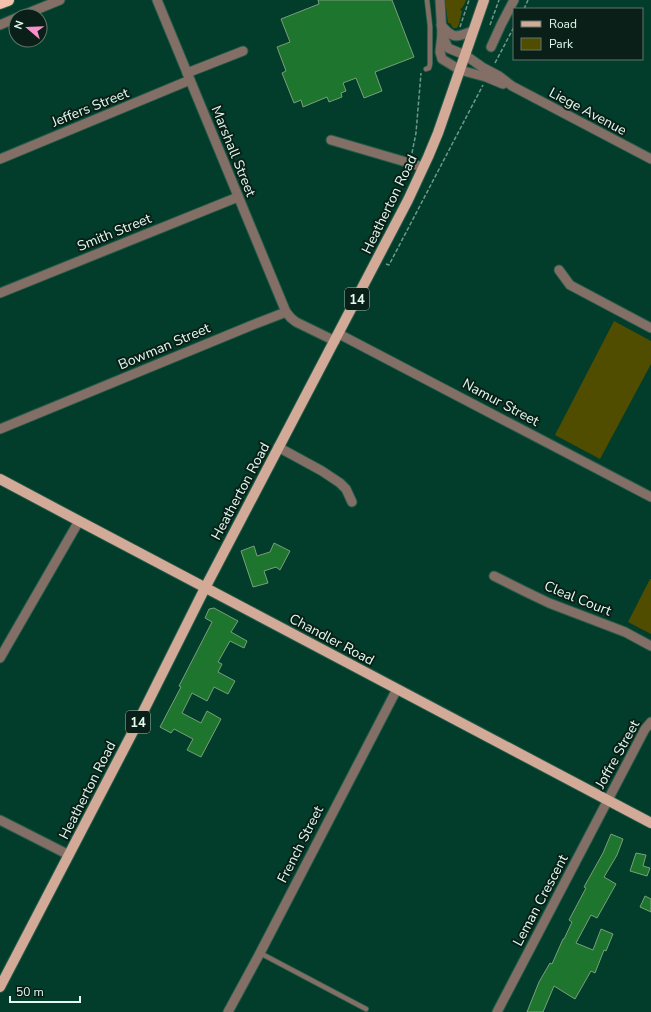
<svg xmlns="http://www.w3.org/2000/svg" width="651" height="1012" font-family="'Nunito Sans',sans-serif">
<style>
.green{fill:#504c00}
.building{fill:#1d752e;stroke:#7a9e7c}
.lines{fill:none;stroke-linecap:round;stroke-linejoin:round}
.lane-casing{stroke:#265b4a;stroke-width:6}
.street-casing{stroke:#265b4a;stroke-width:11}
.primary-casing{stroke:#265b4a;stroke-width:12}
.highway-casing{stroke:#265b4a;stroke-width:14}
.path{stroke:#6f9a8b;stroke-width:1.5;stroke-dasharray:4 2;stroke-linecap:butt}
.lane{stroke:#836f66;stroke-width:4.5}
.street{stroke:#836f66;stroke-width:9}
.primary{stroke:#d3aa97;stroke-width:10}
.highway{stroke:#f3c2ab;stroke-width:12}
.labels{text-anchor:middle;stroke-width:4;stroke-linejoin:round;paint-order:stroke}
.shield{fill:#0a1f17;stroke:#a0b9ae;stroke-width:1}
.shield-label{font-size:13px;font-weight:bold;fill:#e1fbef}
.street-label{font-size:14px;fill:#e1fbef;stroke:#0a1f17}
</style>
<rect width="100%" height="100%" fill="#023d2b"/>
<g class="green">
<path d="M 445,0 L 466,0 L 464,5 L 460,10 L 462,11 L 459,24 L 457,28 L 453,28 L 450,23 L 448,23 Z"/>
<path d="M 614,321 L 651,341 L 651,364 L 600,459 L 555,435 Z"/>
<path d="M 650,579 L 651,579 L 651,634 L 628,622 Z"/>
</g>
<g class="building">
<path d="M 318,0 L 392,0 L 414,57 L 375,72 L 382,91 L 364,98 L 356,78 L 343,83 L 346,91 L 341,93 L 342,97 L 329,102 L 327,97 L 303,107 L 301,100 L 294,103 L 282,73 L 286,71 L 277,47 L 290,42 L 281,19 L 319,4 Z"/>
<path d="M 274,543 L 290,551 L 280,570 L 276,567 L 264,571 L 268,583 L 253,587 L 241,551 L 254,546 L 257,556 L 270,552 Z"/>
<path d="M 214,608 L 238,621 L 231,632 L 247,641 L 244,648 L 230,641 L 218,662 L 222,664 L 218,672 L 235,681 L 228,694 L 214,687 L 207,701 L 192,693 L 182,713 L 201,723 L 207,711 L 221,719 L 201,757 L 187,750 L 193,739 L 174,729 L 171,733 L 160,727 L 181,687 L 179,686 L 212,622 L 205,618 L 209,609 Z"/>
<path d="M 611,834 L 623,839 L 617,855 L 604,877 L 616,884 L 597,918 L 591,915 L 576,943 L 593,950 L 601,929 L 613,934 L 606,951 L 604,950 L 595,973 L 591,971 L 575,999 L 554,986 L 543,1012 L 527,1012 L 539,982 L 550,963 L 552,964 L 563,939 L 564,939 L 572,922 L 569,920 L 586,888 L 584,887 L 603,853 Z"/>
<path d="M 636,853 L 646,855 L 643,866 L 650,868 L 647,876 L 630,871 Z"/>
<path d="M 645,896 L 651,899 L 651,912 L 640,907 Z"/>
</g>
<g class="lines">
<g class="lane-casing">
<g id="lane">
<path d="M 426,69 L 429,68 L 430,64 L 430,26 L 427,0"/>
<path d="M 260,953 L 366,1009"/>
</g>
</g>
<g class="street-casing">
<g id="street">
<path d="M 157,0 L 286,312 L 291,318 L 296,322 L 335,341"/>
<path d="M 440,0 L 442,34 L 440,52 L 442,59 L 460,70 L 486,77 L 503,84"/>
<path d="M 21,16 L 60,0"/>
<path d="M 0,25 L 16,18"/>
<path d="M 441,25 C 454,40 456,37 473,31"/>
<path d="M 442,34 L 448,48 L 465,55 L 482,67 L 499,76 L 512,86 L 651,159"/>
<path d="M 491,47 L 501,25 L 514,0"/>
<path d="M 187,73 L 243,51"/>
<path d="M 331,140 L 423,167"/>
<path d="M 0,159 L 190,80"/>
<path d="M 559,270 L 570,285 L 651,328"/>
<path d="M 0,293 L 238,197"/>
<path d="M 339,334 L 651,497"/>
<path d="M 0,429 L 250,326 L 286,312"/>
<path d="M 278,447 L 322,471 L 340,483 L 346,489 L 352,502"/>
<path d="M 494,576 L 524,591 L 549,603 L 625,632 L 651,646"/>
<path d="M 0,658 L 79,521"/>
<path d="M 0,820 L 69,855"/>
<path d="M 228,1012 L 260,953 L 397,689"/>
<path d="M 497,1012 L 645,729 L 651,722"/>
</g>
</g>
<g class="primary-casing">
<g id="primary">
<path d="M 0,479 L 79,521 L 651,823"/>
<path d="M 0,987 L 139,720 L 205,588 L 408,200 L 428,157 L 438,133 L 484,0"/>
</g>
</g>
<g class="highway-casing">
<path id="highway" d="M 0,3 L 8,0"/>
</g>
<g class="path">
<path d="M 524,9 L 528,0"/>
<path d="M 490,25 L 499,0"/>
<path d="M 460,27 L 469,0"/>
<path d="M 495,63 L 514,27"/>
<path d="M 412,153 L 416,133 L 421,73"/>
<path d="M 386,264 L 389,265 L 483,85"/>
</g>
<use href="#lane" class="lane"/>
<use href="#street" class="street"/>
<use href="#primary" class="primary"/>
<use href="#highway" class="highway"/>
</g>
<g class="labels">
<g class="shield">
<rect x="345" y="288" width="24" height="22" rx="3"/>
<rect x="126" y="711" width="24" height="22" rx="3"/>
</g>
<g class="shield-label">
<text x="357" y="304">14</text>
<text x="138" y="727">14</text>
</g>
<g class="street-label">
<text transform="translate(90 107) rotate(-22)" y="5">Jeffers Street</text>
<text transform="translate(588 111) rotate(28)" y="5">Liege Avenue</text>
<text transform="translate(234 151) rotate(68)" y="5">Marshall Street</text>
<text transform="translate(389 204) rotate(-64)" y="5">Heatherton Road</text>
<text transform="translate(114 232) rotate(-22)" y="5">Smith Street</text>
<text transform="translate(164 346) rotate(-23)" y="5">Bowman Street</text>
<text transform="translate(501 402) rotate(28)" y="5">Namur Street</text>
<text transform="translate(240 491) rotate(-62)" y="5">Heatherton Road</text>
<text transform="translate(578 598) rotate(22)" y="5">Cleal Court</text>
<text transform="translate(332 639) rotate(28)" y="5">Chandler Road</text>
<text transform="translate(617 754) rotate(-61)" y="5">Joffre Street</text>
<text transform="translate(87 790) rotate(-63)" y="5">Heatherton Road</text>
<text transform="translate(300 844) rotate(-63)" y="5">French Street</text>
<text transform="translate(540 900) rotate(-62)" y="5">Leman Crescent</text>
</g>
</g>
<rect x="513" y="8" width="130" height="52" fill="#0a1f17" stroke="#60776d"/>
<rect x="521" y="21" width="20" height="6" fill="#d3aa97" stroke="#60776d"/>
<text x="549" y="28" font-size="12" fill="#e1fbef">Road</text>
<rect x="521" y="38" width="20" height="12" fill="#504c00" stroke="#60776d"/>
<text x="549" y="48" font-size="12" fill="#e1fbef">Park</text>
<g transform="translate(28 28) rotate(289)"><circle r="19" fill="#0a1f17" stroke="#60776d"/>
<path d="M0-3L7 15L0 10L-7 15Z" fill="#f890ca"/>
<text y="-6" font-size="11" font-weight="bold" text-anchor="middle" fill="#e1fbef">N</text>
</g>
<path d="M10 996v6h70v-6" fill="none" stroke="#e1fbef" stroke-width="2"/>
<text x="16" y="996" font-size="12" fill="#e1fbef" stroke="#0a1f17" stroke-width="3" paint-order="stroke">50 m</text>
</svg>
